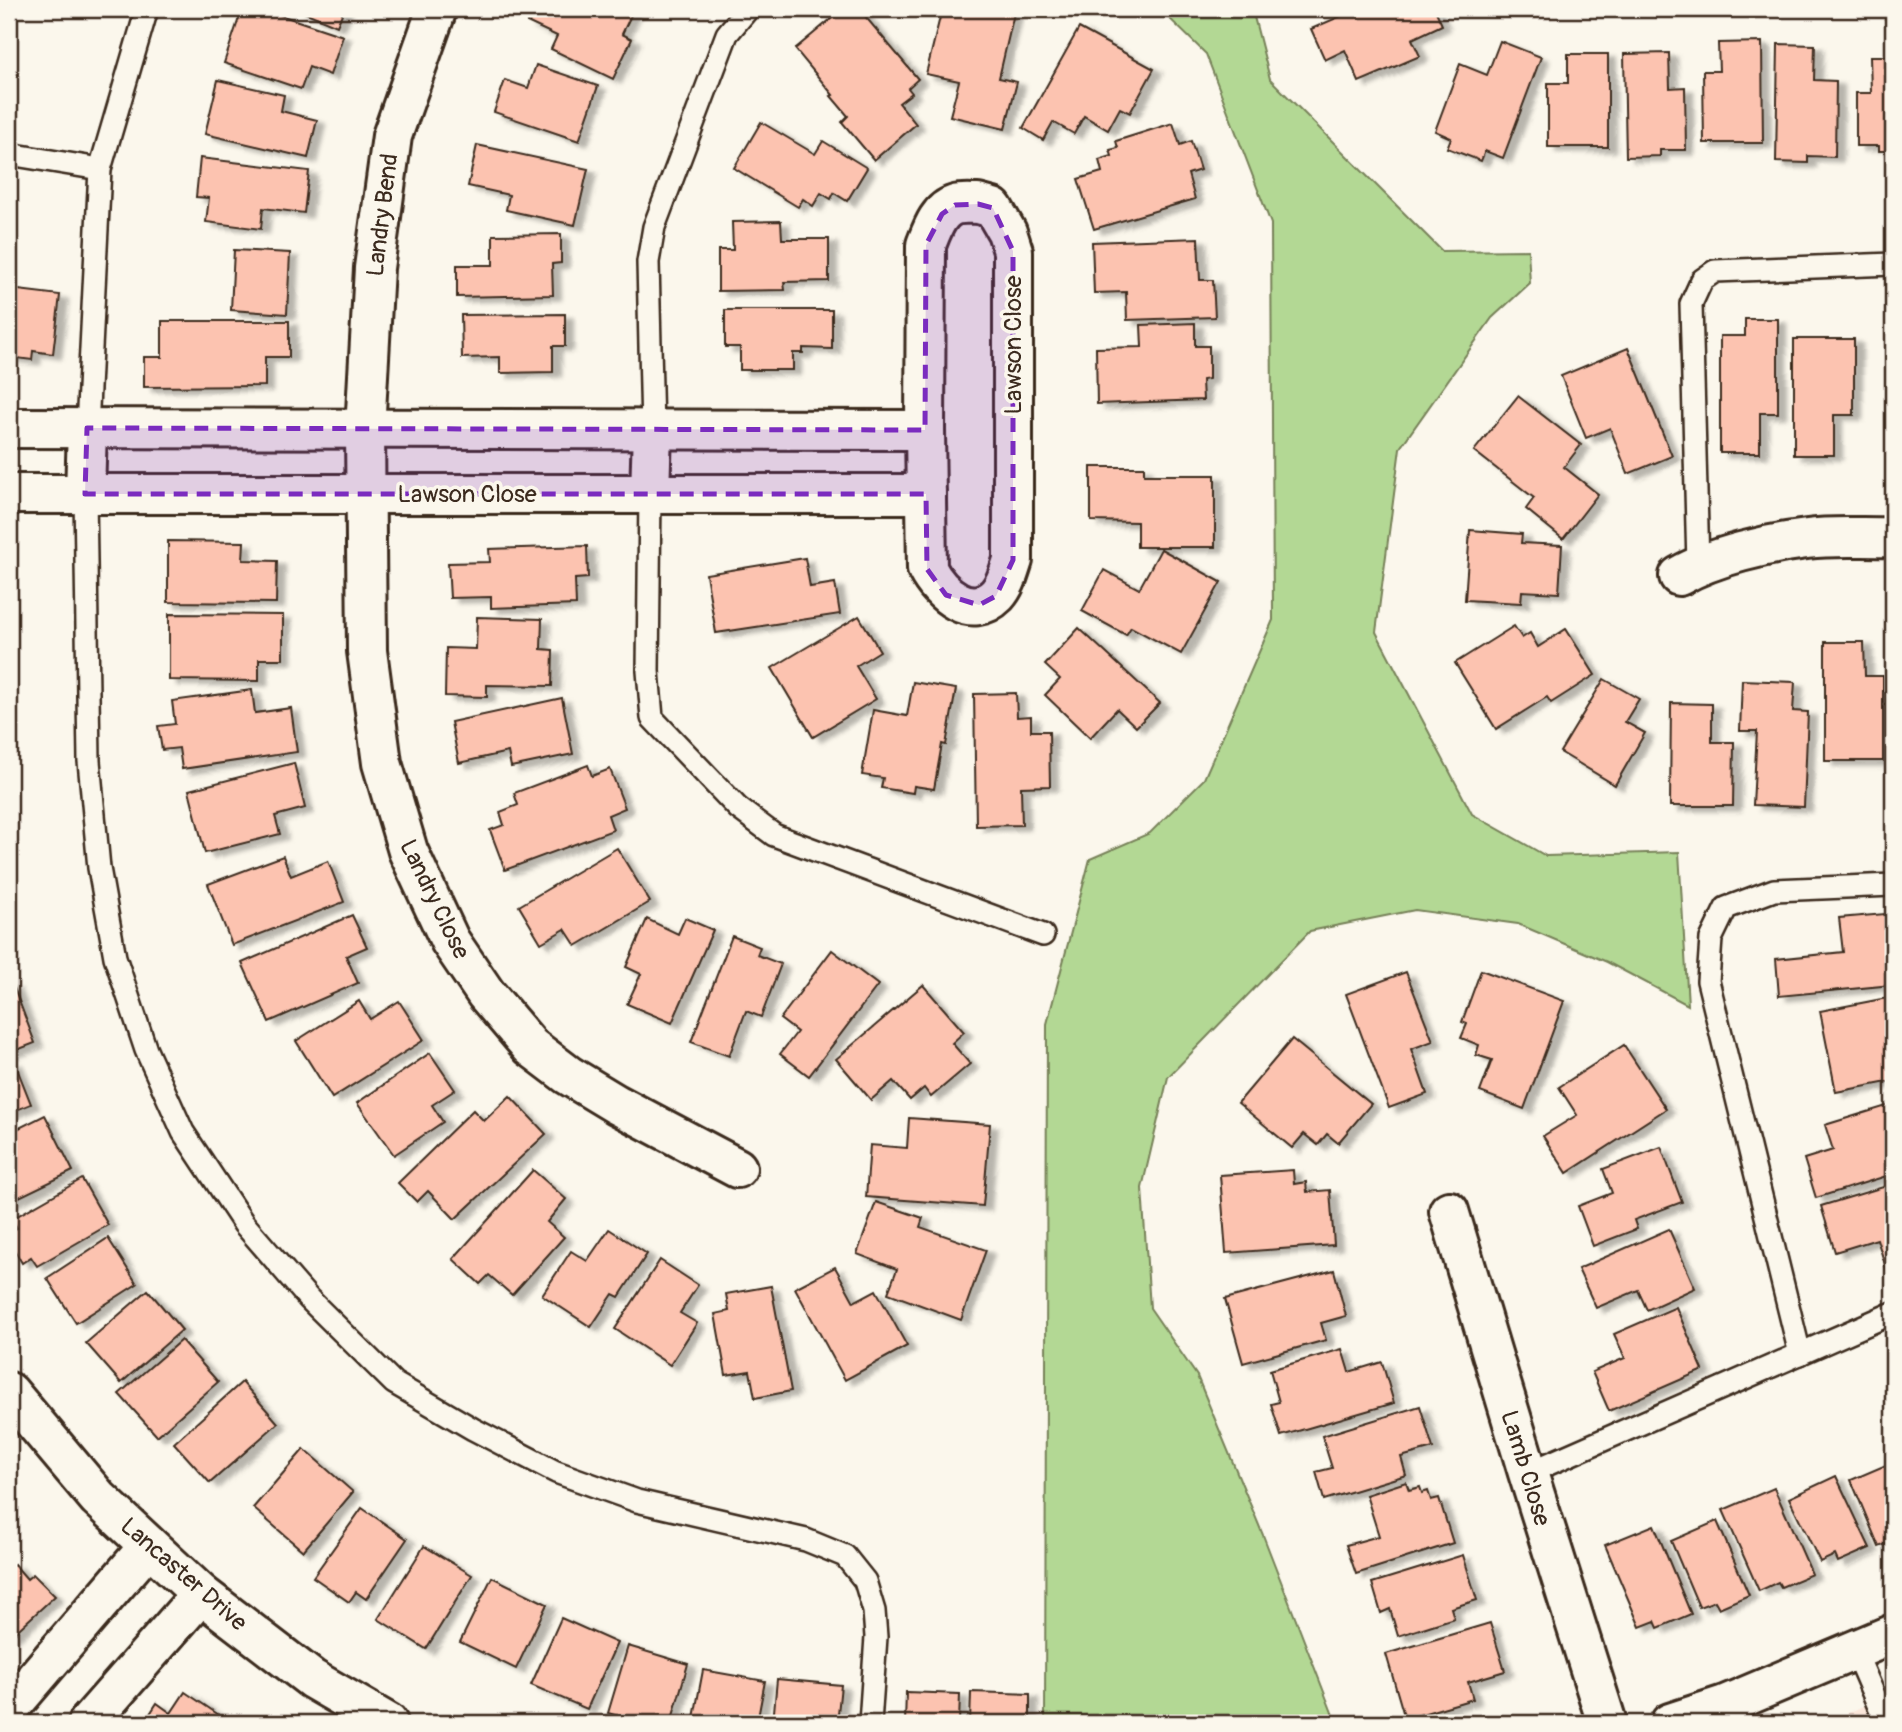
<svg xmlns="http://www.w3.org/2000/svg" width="1902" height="1732" font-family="Pangolin,sans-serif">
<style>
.built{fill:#fbe7da}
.green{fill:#b3d894;stroke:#778159;stroke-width:2}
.building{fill:#fcc3b0;stroke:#3b2a1e;stroke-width:2;filter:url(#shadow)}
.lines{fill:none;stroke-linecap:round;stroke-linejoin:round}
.lane-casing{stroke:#3b2a1e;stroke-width:26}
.street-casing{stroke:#3b2a1e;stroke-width:44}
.secondary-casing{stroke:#3b2a1e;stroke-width:44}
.lane{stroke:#fbf7ec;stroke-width:21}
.street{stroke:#fbf7ec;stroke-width:38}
.secondary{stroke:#fbf7ec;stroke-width:38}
.marked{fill:#7b2cbf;fill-opacity:0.2;stroke:#7b2cbf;stroke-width:5;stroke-dasharray:14 9;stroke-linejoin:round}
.labels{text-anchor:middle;stroke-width:7;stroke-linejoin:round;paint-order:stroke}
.street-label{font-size:24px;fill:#3b2a1e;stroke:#fbf7ec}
</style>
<defs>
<filter id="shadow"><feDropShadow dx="8" dy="4.5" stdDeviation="2" flood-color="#0004"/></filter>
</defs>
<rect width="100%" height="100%" fill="#fbf7ec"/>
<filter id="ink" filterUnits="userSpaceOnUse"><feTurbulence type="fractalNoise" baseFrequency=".0143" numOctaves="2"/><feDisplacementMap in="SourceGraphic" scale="14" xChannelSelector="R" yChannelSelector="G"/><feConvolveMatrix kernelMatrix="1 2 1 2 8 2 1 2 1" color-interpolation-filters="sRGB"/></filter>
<g filter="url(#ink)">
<path class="built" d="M 1893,1692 L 1893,1723 L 1827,1723 Z"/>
<path class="green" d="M 1160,9 L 1252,9 L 1270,79 L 1442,251 L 1528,250 L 1530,283 L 1492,318 L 1400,448 L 1376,632 L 1472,814 L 1546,856 L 1679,852 L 1688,1005 L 1607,962 L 1518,924 L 1415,910 L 1310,931 L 1168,1077 L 1142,1188 L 1150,1308 L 1197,1376 L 1263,1535 L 1336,1723 L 1045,1723 L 1047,1024 L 1090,859 L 1150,833 L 1204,779 L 1273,620 L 1271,224 L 1206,54 Z"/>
<g class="building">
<path d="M 242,9 L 262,9 L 343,36 L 330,75 L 309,67 L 301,89 L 224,63 Z"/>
<path d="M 297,9 L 344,9 L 337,26 Z"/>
<path d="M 534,9 L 634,9 L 622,34 L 632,39 L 613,79 L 551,49 L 557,36 L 527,22 Z"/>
<path d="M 843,9 L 859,9 L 918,79 L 908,88 L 912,93 L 899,103 L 916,124 L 874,160 L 842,122 L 848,116 L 831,96 L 833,95 L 795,49 Z"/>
<path d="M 942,9 L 1015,9 L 999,78 L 1017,82 L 1005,129 L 950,116 L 959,81 L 926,74 Z"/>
<path d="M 1357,9 L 1435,9 L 1442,25 L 1412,39 L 1420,56 L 1359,82 L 1345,50 L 1325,60 L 1311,29 Z"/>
<path d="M 1079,28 L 1154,69 L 1130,113 L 1120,108 L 1108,130 L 1084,116 L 1074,134 L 1053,122 L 1043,140 L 1023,128 Z"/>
<path d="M 1500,41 L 1541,57 L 1503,158 L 1485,151 L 1481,161 L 1447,148 L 1451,138 L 1435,131 L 1460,64 L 1487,75 Z"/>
<path d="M 1762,42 L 1763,143 L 1704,143 L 1703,71 L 1719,71 L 1718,43 Z"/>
<path d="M 1778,44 L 1815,45 L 1814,80 L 1836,81 L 1835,157 L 1808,156 L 1808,163 L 1776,162 Z"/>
<path d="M 1669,53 L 1670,88 L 1685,87 L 1686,150 L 1660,150 L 1660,156 L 1626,157 L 1624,54 Z"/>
<path d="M 1568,54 L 1608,54 L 1608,147 L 1548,147 L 1548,83 L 1568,83 Z"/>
<path d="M 1870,56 L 1893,56 L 1893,151 L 1879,151 L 1879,146 L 1856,146 L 1856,93 L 1871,93 Z"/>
<path d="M 536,65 L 598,86 L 579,141 L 494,112 L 505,80 L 528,88 Z"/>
<path d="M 218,80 L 284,95 L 281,111 L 317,120 L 308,158 L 205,134 Z"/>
<path d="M 761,122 L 815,154 L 823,141 L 867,168 L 847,201 L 834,193 L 831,199 L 821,193 L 813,206 L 803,199 L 798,207 L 734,168 Z"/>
<path d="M 1173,123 L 1180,145 L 1191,141 L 1200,170 L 1188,174 L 1195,199 L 1094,229 L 1078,179 L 1102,172 L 1099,160 L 1112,156 L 1110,150 L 1118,148 L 1116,141 Z"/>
<path d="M 477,145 L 588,169 L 575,225 L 506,210 L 509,195 L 468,186 Z"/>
<path d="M 200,158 L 309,171 L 304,213 L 263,208 L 261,229 L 206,222 L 209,198 L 196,197 Z"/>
<path d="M 781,221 L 782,239 L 829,239 L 829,281 L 784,282 L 785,290 L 718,291 L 718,250 L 733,250 L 732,222 Z"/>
<path d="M 561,234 L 561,263 L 552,264 L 553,295 L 457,297 L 457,265 L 493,265 L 493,235 Z"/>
<path d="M 1198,238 L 1200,280 L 1213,280 L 1215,317 L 1127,320 L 1126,292 L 1094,293 L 1092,242 Z"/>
<path d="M 234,250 L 290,253 L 287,314 L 231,310 Z"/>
<path d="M 10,289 L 60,295 L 53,354 L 33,351 L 32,360 L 9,357 Z"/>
<path d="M 725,310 L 832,310 L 832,349 L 803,348 L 803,353 L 793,353 L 793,370 L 740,370 L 740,347 L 725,347 Z"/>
<path d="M 565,314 L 565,346 L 553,346 L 553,372 L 500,373 L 500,357 L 462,358 L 461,315 Z"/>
<path d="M 1745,319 L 1778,319 L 1778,413 L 1760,413 L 1760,453 L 1720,453 L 1720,336 L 1745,336 Z"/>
<path d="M 162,321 L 289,321 L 289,357 L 265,357 L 265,386 L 144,387 L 144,357 L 162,357 Z"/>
<path d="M 1195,323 L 1195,346 L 1209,346 L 1209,379 L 1202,380 L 1203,400 L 1097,404 L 1096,348 L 1142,347 L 1141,325 Z"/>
<path d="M 1794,339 L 1854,339 L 1854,415 L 1834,415 L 1834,455 L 1794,455 Z"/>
<path d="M 1628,348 L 1672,456 L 1628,474 L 1610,428 L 1586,438 L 1561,376 Z"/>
<path d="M 1518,396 L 1581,445 L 1564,467 L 1598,494 L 1563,539 L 1526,509 L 1534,498 L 1474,451 Z"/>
<path d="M 1091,467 L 1144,467 L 1144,475 L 1215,475 L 1215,547 L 1137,547 L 1137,522 L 1091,521 Z"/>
<path d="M 1470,530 L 1522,534 L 1521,543 L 1562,545 L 1559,593 L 1522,591 L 1521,603 L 1465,600 Z"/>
<path d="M 168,541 L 244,542 L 243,560 L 277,561 L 276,603 L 168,602 Z"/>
<path d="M 587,546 L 588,578 L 575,579 L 576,605 L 491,608 L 491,597 L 450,598 L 448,563 L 490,562 L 489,549 Z"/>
<path d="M 1161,549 L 1221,582 L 1181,654 L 1131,627 L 1126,635 L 1082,611 L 1104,570 L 1139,589 Z"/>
<path d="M 805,558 L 810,587 L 835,583 L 840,614 L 716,633 L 706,574 Z"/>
<path d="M 169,614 L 283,615 L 283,659 L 259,659 L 259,681 L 169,680 Z"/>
<path d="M 859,616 L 880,651 L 856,666 L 876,699 L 813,737 L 772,668 Z"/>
<path d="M 477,617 L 542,619 L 541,649 L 553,650 L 552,686 L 487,685 L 487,697 L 445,696 L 446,648 L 476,649 Z"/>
<path d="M 1514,626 L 1522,638 L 1530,633 L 1538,647 L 1566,629 L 1595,675 L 1551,703 L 1547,697 L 1496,729 L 1455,663 Z"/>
<path d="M 1079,628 L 1160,703 L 1136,727 L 1117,709 L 1090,738 L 1045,695 L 1060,679 L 1045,665 Z"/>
<path d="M 1825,642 L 1864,642 L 1865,676 L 1883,676 L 1883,761 L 1825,761 Z"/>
<path d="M 1604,679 L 1639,699 L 1625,722 L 1645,733 L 1615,785 L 1560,752 Z"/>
<path d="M 1742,680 L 1795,682 L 1793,711 L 1808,712 L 1804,807 L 1753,805 L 1757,731 L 1740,731 Z"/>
<path d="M 913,682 L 956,689 L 946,745 L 942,744 L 934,789 L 914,786 L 913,793 L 881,788 L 883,778 L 862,775 L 873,710 L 907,716 Z"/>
<path d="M 252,690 L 255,713 L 291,708 L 297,752 L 182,769 L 179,748 L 162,750 L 158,726 L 175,724 L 172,701 Z"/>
<path d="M 1016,693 L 1017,717 L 1031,716 L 1031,731 L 1049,731 L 1050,786 L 1021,787 L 1022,825 L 976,826 L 974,694 Z"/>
<path d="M 562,698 L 573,754 L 511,767 L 508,752 L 459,763 L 451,722 Z"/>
<path d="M 1671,703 L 1712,704 L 1712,742 L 1734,742 L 1733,806 L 1670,806 Z"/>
<path d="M 294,763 L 305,808 L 275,816 L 280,834 L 205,853 L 189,790 Z"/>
<path d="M 588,765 L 592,776 L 610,769 L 625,808 L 608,815 L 613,830 L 505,870 L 490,830 L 504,825 L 500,812 L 518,805 L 514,793 Z"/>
<path d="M 617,848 L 650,902 L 576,946 L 565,929 L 541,943 L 519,906 Z"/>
<path d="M 283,856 L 291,876 L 328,861 L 344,902 L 232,945 L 208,884 Z"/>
<path d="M 1885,914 L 1892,985 L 1779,996 L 1776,959 L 1843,952 L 1839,918 Z"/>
<path d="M 352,915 L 367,947 L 346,956 L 358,983 L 269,1022 L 242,963 Z"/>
<path d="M 685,918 L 713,930 L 672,1023 L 627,1004 L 641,974 L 626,967 L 647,919 L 678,934 Z"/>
<path d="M 732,936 L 760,947 L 757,955 L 781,964 L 761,1017 L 746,1011 L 729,1056 L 691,1042 Z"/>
<path d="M 832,950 L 878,985 L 809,1076 L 780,1054 L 797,1032 L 780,1019 Z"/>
<path d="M 1481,970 L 1564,1001 L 1524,1109 L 1480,1092 L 1492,1060 L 1476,1055 L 1479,1045 L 1461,1038 L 1467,1024 L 1462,1022 Z"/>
<path d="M 1406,972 L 1433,1041 L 1411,1049 L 1427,1094 L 1389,1108 L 1346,994 Z"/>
<path d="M 13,985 L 35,1043 L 9,1053 L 9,987 Z"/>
<path d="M 923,985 L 964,1032 L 952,1043 L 970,1064 L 931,1097 L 924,1088 L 910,1100 L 893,1081 L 871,1100 L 836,1059 Z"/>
<path d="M 1887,998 L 1890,1015 L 1893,1015 L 1893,1081 L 1836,1092 L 1820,1011 Z"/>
<path d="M 359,1001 L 370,1019 L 399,1001 L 424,1040 L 332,1098 L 296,1041 Z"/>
<path d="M 1292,1039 L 1371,1104 L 1338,1143 L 1327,1134 L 1318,1145 L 1304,1134 L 1292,1148 L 1238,1103 Z"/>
<path d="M 1624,1045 L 1666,1109 L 1567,1173 L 1543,1136 L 1577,1115 L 1559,1087 Z"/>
<path d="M 430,1053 L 455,1090 L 432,1105 L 443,1122 L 394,1155 L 357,1103 Z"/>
<path d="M 14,1061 L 31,1104 L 9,1113 L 9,1063 Z"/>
<path d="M 510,1096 L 546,1134 L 455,1219 L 428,1191 L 417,1202 L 398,1183 L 473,1110 L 484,1121 Z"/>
<path d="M 1893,1104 L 1893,1174 L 1816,1198 L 1804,1159 L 1833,1150 L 1825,1125 Z"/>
<path d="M 45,1115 L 73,1171 L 9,1202 L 9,1133 Z"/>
<path d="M 909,1118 L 990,1124 L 983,1206 L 866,1197 L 870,1145 L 907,1148 Z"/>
<path d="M 1661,1147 L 1682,1202 L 1634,1220 L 1637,1229 L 1593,1246 L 1578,1206 L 1612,1193 L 1603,1169 Z"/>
<path d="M 533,1170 L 566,1199 L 547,1222 L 564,1237 L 512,1295 L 489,1275 L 480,1284 L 453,1259 Z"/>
<path d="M 1293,1170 L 1294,1184 L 1306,1182 L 1307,1192 L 1330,1190 L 1334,1245 L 1226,1253 L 1220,1175 Z"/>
<path d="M 82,1179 L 108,1225 L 37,1266 L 31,1257 L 22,1263 L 9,1241 L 9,1233 L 17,1228 L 12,1219 Z"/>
<path d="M 1893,1184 L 1893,1269 L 1887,1271 L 1877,1239 L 1835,1252 L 1821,1206 Z"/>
<path d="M 876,1202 L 923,1218 L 920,1227 L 986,1250 L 961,1320 L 888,1293 L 897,1269 L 857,1254 Z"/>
<path d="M 609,1229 L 647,1254 L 619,1297 L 613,1294 L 591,1327 L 542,1295 L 571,1251 L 587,1261 Z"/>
<path d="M 1669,1229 L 1695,1288 L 1647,1310 L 1638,1290 L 1596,1308 L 1578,1269 Z"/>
<path d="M 108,1238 L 137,1284 L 76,1323 L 47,1278 Z"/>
<path d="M 660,1260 L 698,1285 L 680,1313 L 697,1323 L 670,1365 L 615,1329 Z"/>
<path d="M 835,1267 L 854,1302 L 876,1290 L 907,1346 L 845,1380 L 795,1288 Z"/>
<path d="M 1334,1270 L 1346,1316 L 1321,1323 L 1326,1340 L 1243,1363 L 1225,1299 Z"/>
<path d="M 771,1286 L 791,1391 L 755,1398 L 750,1371 L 726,1375 L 715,1314 L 729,1311 L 726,1294 Z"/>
<path d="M 148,1290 L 182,1330 L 121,1383 L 86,1343 Z"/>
<path d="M 1676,1307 L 1703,1370 L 1609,1411 L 1592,1372 L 1625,1358 L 1614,1334 Z"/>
<path d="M 181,1340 L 218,1382 L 157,1436 L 119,1394 Z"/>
<path d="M 1342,1349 L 1349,1372 L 1382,1362 L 1394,1403 L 1281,1436 L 1271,1404 L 1279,1402 L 1270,1370 Z"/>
<path d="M 242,1382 L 278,1423 L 210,1483 L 174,1443 Z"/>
<path d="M 1420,1406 L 1433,1448 L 1401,1457 L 1406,1475 L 1324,1500 L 1316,1472 L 1332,1468 L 1322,1436 Z"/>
<path d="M 304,1449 L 353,1492 L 303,1551 L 253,1508 Z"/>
<path d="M 1893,1462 L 1893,1541 L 1879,1547 L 1851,1480 Z"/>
<path d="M 1836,1476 L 1870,1548 L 1838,1562 L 1835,1555 L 1820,1562 L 1789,1498 Z"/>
<path d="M 1406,1482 L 1409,1490 L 1420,1487 L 1422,1493 L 1428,1491 L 1431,1500 L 1439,1498 L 1453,1543 L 1356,1574 L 1346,1545 L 1379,1536 L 1366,1495 Z"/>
<path d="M 1774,1488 L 1812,1574 L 1781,1587 L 1778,1582 L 1759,1591 L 1723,1510 Z"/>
<path d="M 362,1508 L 407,1539 L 366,1599 L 356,1592 L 349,1602 L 313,1577 Z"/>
<path d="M 1717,1521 L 1749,1595 L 1719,1608 L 1715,1601 L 1699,1607 L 1671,1541 Z"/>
<path d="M 1654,1525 L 1691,1614 L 1658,1628 L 1655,1621 L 1640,1627 L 1605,1545 Z"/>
<path d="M 424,1546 L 472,1575 L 426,1649 L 378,1619 Z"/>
<path d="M 1463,1555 L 1477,1600 L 1451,1608 L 1454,1618 L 1398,1636 L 1390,1609 L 1381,1613 L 1372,1583 Z"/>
<path d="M 14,1564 L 27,1579 L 33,1574 L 55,1596 L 9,1638 L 9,1568 Z"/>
<path d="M 492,1577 L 547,1604 L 516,1669 L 460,1642 Z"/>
<path d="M 561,1618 L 617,1643 L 587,1709 L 531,1685 Z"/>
<path d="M 1490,1623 L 1505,1671 L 1468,1682 L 1473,1699 L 1405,1719 L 1386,1654 Z"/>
<path d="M 628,1646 L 688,1664 L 671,1723 L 642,1723 L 608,1713 Z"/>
<path d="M 703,1670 L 765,1681 L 757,1723 L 693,1723 Z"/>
<path d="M 777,1679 L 841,1685 L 837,1723 L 773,1723 Z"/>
<path d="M 185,1692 L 222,1717 L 218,1723 L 144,1723 L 157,1703 L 171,1713 Z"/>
<path d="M 906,1692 L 960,1694 L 959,1723 L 905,1723 Z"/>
<path d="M 971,1692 L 1030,1694 L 1030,1723 L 970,1723 Z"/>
<path d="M 239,1715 L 249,1723 L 232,1723 Z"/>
</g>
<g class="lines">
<g class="lane-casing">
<g id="lane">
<path d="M 9,154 L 100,169"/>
<path d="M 87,428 L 100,169 L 147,9"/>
<path d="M 652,430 L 648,262 L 654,227 L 727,34 L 748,9"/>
<path d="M 85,494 L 89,761 L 99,868 L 115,957 L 146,1050 L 183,1132 L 244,1224 L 309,1299 L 394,1383 L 473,1429 L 556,1472 L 637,1501 L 806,1540 L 845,1556 L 865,1581 L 874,1611 L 876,1637 L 870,1723"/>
<path d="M 650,494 L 648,671 L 652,718 L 738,808 L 774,835 L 1043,935"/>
<path d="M 1698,565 L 1691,304 L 1702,280 L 1715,271 L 1893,264"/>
<path d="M 1800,1354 L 1708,981 L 1711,939 L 1726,908 L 1774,890 L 1893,885"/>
<path d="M 1528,1473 L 1893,1313"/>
<path d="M 1855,1651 L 1880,1709 L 1884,1723"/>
</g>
</g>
<g class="street-casing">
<g id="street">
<path d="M 437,9 L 392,136 L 374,268 L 365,430 L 367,651 L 382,763 L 408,851 L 450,941 L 486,994 L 531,1047 L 568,1075 L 616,1104 L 737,1168"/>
<path d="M 978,204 L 993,208 L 1007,232 L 1013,251 L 1013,560 C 1009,572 1006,585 997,595 C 971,621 940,594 927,569 L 925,430 L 926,245 C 932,230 938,210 955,205 C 962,203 971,204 978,204 Z"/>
<path d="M 9,428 L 925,430"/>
<path d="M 9,494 L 926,494"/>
<path d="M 85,494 L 87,428"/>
<path d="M 650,494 L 652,430"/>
<path d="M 1679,576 C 1714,556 1767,544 1807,539 C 1835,535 1865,538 1893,537"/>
<path d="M 1449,1211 L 1528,1473 L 1607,1723"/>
<path d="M 9,1709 L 148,1547"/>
<path d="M 88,1723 L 201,1594"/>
</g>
</g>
<g class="secondary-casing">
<g id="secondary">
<path d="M 9,1392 L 98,1498 L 201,1594 L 312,1679 L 388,1723"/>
<path d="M 1670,1723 L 1725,1705 L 1893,1634"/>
</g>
</g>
<use href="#lane" class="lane"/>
<use href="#street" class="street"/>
<use href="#secondary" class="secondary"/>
</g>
</g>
<path class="marked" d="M 978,204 L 993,208 L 1013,251 L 1013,560 L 996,596 L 979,605 L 946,595 L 927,569 L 926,494 L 85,494 L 87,428 L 925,430 L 926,245 L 942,214 L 955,205 Z"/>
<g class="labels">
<g class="street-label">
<text transform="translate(382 215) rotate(-83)" y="8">Landry Bend</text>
<text transform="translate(1013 345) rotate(-90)" y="8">Lawson Close</text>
<text x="467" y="502">Lawson Close</text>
<text transform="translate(435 899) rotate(64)" y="8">Landry Close</text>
<text transform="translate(1526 1468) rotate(73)" y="8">Lamb Close</text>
<text transform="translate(184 1574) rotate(41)" y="8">Lancaster Drive</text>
</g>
</g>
<rect width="1902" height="1732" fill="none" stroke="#fbf7ec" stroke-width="35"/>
<rect x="18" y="18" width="1867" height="1697" fill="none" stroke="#3b2a1e" stroke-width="2.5" filter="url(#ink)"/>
</svg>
